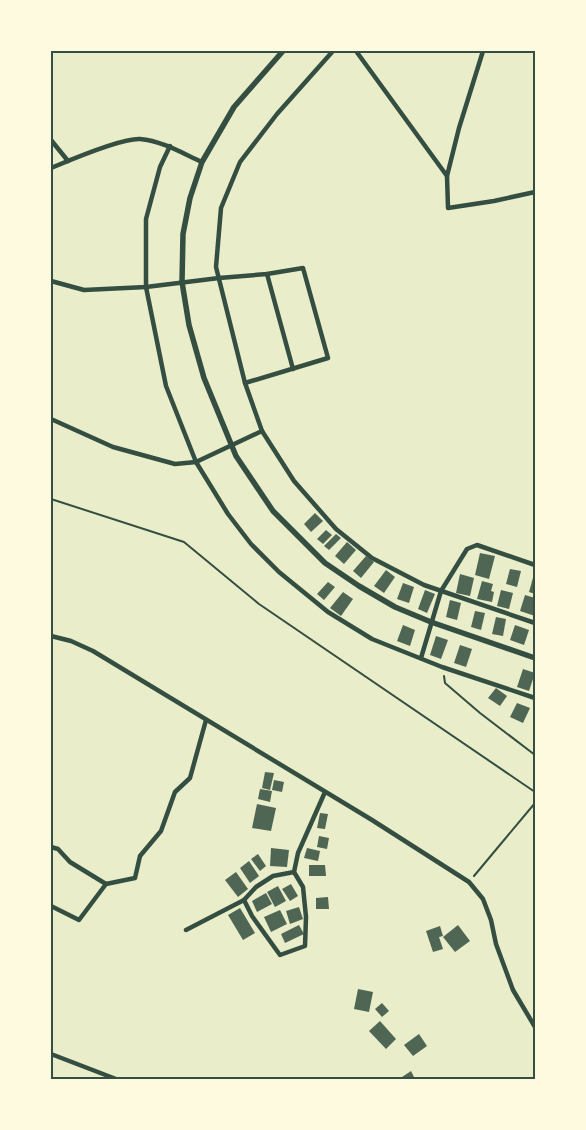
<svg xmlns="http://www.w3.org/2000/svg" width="586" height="1130" font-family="'Source Serif 4',serif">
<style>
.building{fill:#4f6655}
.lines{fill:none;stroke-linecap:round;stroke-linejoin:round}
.path{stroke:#344e41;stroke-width:2}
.minor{stroke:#344e41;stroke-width:4.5}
.tertiary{stroke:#344e41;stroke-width:5.5}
.neatline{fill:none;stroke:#344e41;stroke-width:2}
</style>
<rect width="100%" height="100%" fill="#e9edc9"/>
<g class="building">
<path d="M 315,513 L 323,521 L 311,532 L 304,524 Z"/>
<path d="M 326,530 L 332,535 L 323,544 L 317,539 Z"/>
<path d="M 336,534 L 341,538 L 329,550 L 324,546 Z"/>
<path d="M 347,542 L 356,550 L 344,564 L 335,556 Z"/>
<path d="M 480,553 L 495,556 L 489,579 L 475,575 Z"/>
<path d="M 366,556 L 374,562 L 361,578 L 353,571 Z"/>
<path d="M 510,569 L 521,571 L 517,587 L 506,584 Z"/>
<path d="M 386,570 L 395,577 L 384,593 L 374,586 Z"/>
<path d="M 460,574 L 474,578 L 470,596 L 456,593 Z"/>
<path d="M 534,574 L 535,574 L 535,594 L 529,592 Z"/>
<path d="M 482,581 L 493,584 L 491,591 L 494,592 L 492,602 L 477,599 Z"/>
<path d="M 328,582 L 335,587 L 324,600 L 317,594 Z"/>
<path d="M 403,583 L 414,587 L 409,603 L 397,599 Z"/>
<path d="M 425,590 L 435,594 L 427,613 L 418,609 Z"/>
<path d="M 501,590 L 513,593 L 509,609 L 497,606 Z"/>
<path d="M 343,592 L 353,599 L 341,616 L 330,608 Z"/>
<path d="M 525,595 L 535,598 L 535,616 L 520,611 Z"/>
<path d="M 450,600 L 461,603 L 457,620 L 446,617 Z"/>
<path d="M 475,611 L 485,613 L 481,630 L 471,627 Z"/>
<path d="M 496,617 L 506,619 L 503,636 L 492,634 Z"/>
<path d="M 403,625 L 415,630 L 410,646 L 397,641 Z"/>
<path d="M 515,625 L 529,630 L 524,645 L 510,640 Z"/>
<path d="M 436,636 L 448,640 L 441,659 L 430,655 Z"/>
<path d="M 460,645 L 472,649 L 466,667 L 454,663 Z"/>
<path d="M 523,669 L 535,673 L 529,691 L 517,687 Z"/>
<path d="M 496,688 L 507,696 L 500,706 L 488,698 Z"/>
<path d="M 517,703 L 530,708 L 523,723 L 510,717 Z"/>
<path d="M 265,772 L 274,773 L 270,790 L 262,788 Z"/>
<path d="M 274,780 L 284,782 L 282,792 L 272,790 Z"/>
<path d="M 260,789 L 272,791 L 270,802 L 258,799 Z"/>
<path d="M 257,804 L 276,808 L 271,831 L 252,828 Z"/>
<path d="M 320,813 L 328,814 L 325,829 L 317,828 Z"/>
<path d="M 319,836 L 329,838 L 327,849 L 317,847 Z"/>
<path d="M 271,848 L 289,850 L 287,867 L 270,866 Z"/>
<path d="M 307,848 L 320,851 L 318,861 L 304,858 Z"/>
<path d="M 258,854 L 266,866 L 260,871 L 251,859 Z"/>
<path d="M 249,861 L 259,876 L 250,883 L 240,868 Z"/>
<path d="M 309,865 L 325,865 L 326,876 L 309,876 Z"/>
<path d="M 236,872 L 248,889 L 238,897 L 225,880 Z"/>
<path d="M 291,884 L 298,896 L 290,901 L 282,889 Z"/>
<path d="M 278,886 L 286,901 L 275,907 L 267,892 Z"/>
<path d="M 266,893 L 272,904 L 257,912 L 252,901 Z"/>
<path d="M 328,897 L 329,909 L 316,909 L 316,898 Z"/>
<path d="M 299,907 L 303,919 L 290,924 L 286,911 Z"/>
<path d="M 240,908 L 255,933 L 243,940 L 228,915 Z"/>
<path d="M 280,910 L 287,924 L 271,932 L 264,917 Z"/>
<path d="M 299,925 L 304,934 L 285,943 L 281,934 Z"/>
<path d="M 458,925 L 470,941 L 455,952 L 443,937 Z"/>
<path d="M 440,926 L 443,936 L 439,937 L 443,949 L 433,952 L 426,931 Z"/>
<path d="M 358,989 L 373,992 L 369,1012 L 354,1009 Z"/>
<path d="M 382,1003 L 389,1011 L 382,1017 L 375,1009 Z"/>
<path d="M 380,1021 L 396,1039 L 386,1049 L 369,1031 Z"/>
<path d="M 419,1034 L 427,1046 L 413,1056 L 404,1045 Z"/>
<path d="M 411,1071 L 415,1079 L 399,1079 Z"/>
</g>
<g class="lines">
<g class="path">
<path d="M 51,499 L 184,542 L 259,604 L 535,792"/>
<path d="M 444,676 L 445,683 L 480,713 L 535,755"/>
<path d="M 474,876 L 535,803"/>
</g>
<g class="minor">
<path d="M 333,51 L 277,114 L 240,162 L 221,208 L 216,267 L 245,383 L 262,431 L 294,481 L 336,529 L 372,558 L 424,585 L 535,623"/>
<path d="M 356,51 L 447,176"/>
<path d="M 483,51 L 459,128 L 447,176 L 448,208 L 494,201 L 535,192"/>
<path d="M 51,140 L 68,161"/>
<path d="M 170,146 L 160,167 L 146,219 L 146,287 L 166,386 L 196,462 L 228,514 L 251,544 L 279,572 L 328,612 L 372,639 L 442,667 L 535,698"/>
<path d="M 51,168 C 70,160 121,138 140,139 C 162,141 182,153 202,162"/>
<path d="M 267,274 L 293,369"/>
<path d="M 51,281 L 84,290 L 146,287 L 219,278 L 267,274 L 303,268 L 328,358 L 245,383"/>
<path d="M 51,419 L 113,447 L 175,464 L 196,462 L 262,431"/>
<path d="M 51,636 L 71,641 L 93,651 L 372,820 L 469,882 L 483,899 L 491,920 L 496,944 L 513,990 L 535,1027"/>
<path d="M 421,658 L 441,591 L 467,549 L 477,545 L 535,565"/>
<path d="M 51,847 L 58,849 L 70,862 L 106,884 L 135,878 L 140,856 L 161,831 L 175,792 L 190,778 L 206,720"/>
<path d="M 244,900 L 252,916 L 280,955 L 305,946 L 306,917 L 303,887 L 294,872 L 298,853 L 325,792"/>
<path d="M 51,906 L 79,920 L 106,884"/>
<path d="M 186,930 L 244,900 L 256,887 L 273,876 L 294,872"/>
<path d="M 51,1054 L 116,1079"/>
</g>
<path class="tertiary" d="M 283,51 L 234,107 L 202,162 L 190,198 L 183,234 L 182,282 L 189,325 L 204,378 L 236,456 L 273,511 L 325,563 L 359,586 L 395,607 L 431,622 L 535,658"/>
</g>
<rect width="586" height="1130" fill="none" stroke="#fefae0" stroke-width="105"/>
<rect x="52" y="52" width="482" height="1026" class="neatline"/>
</svg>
